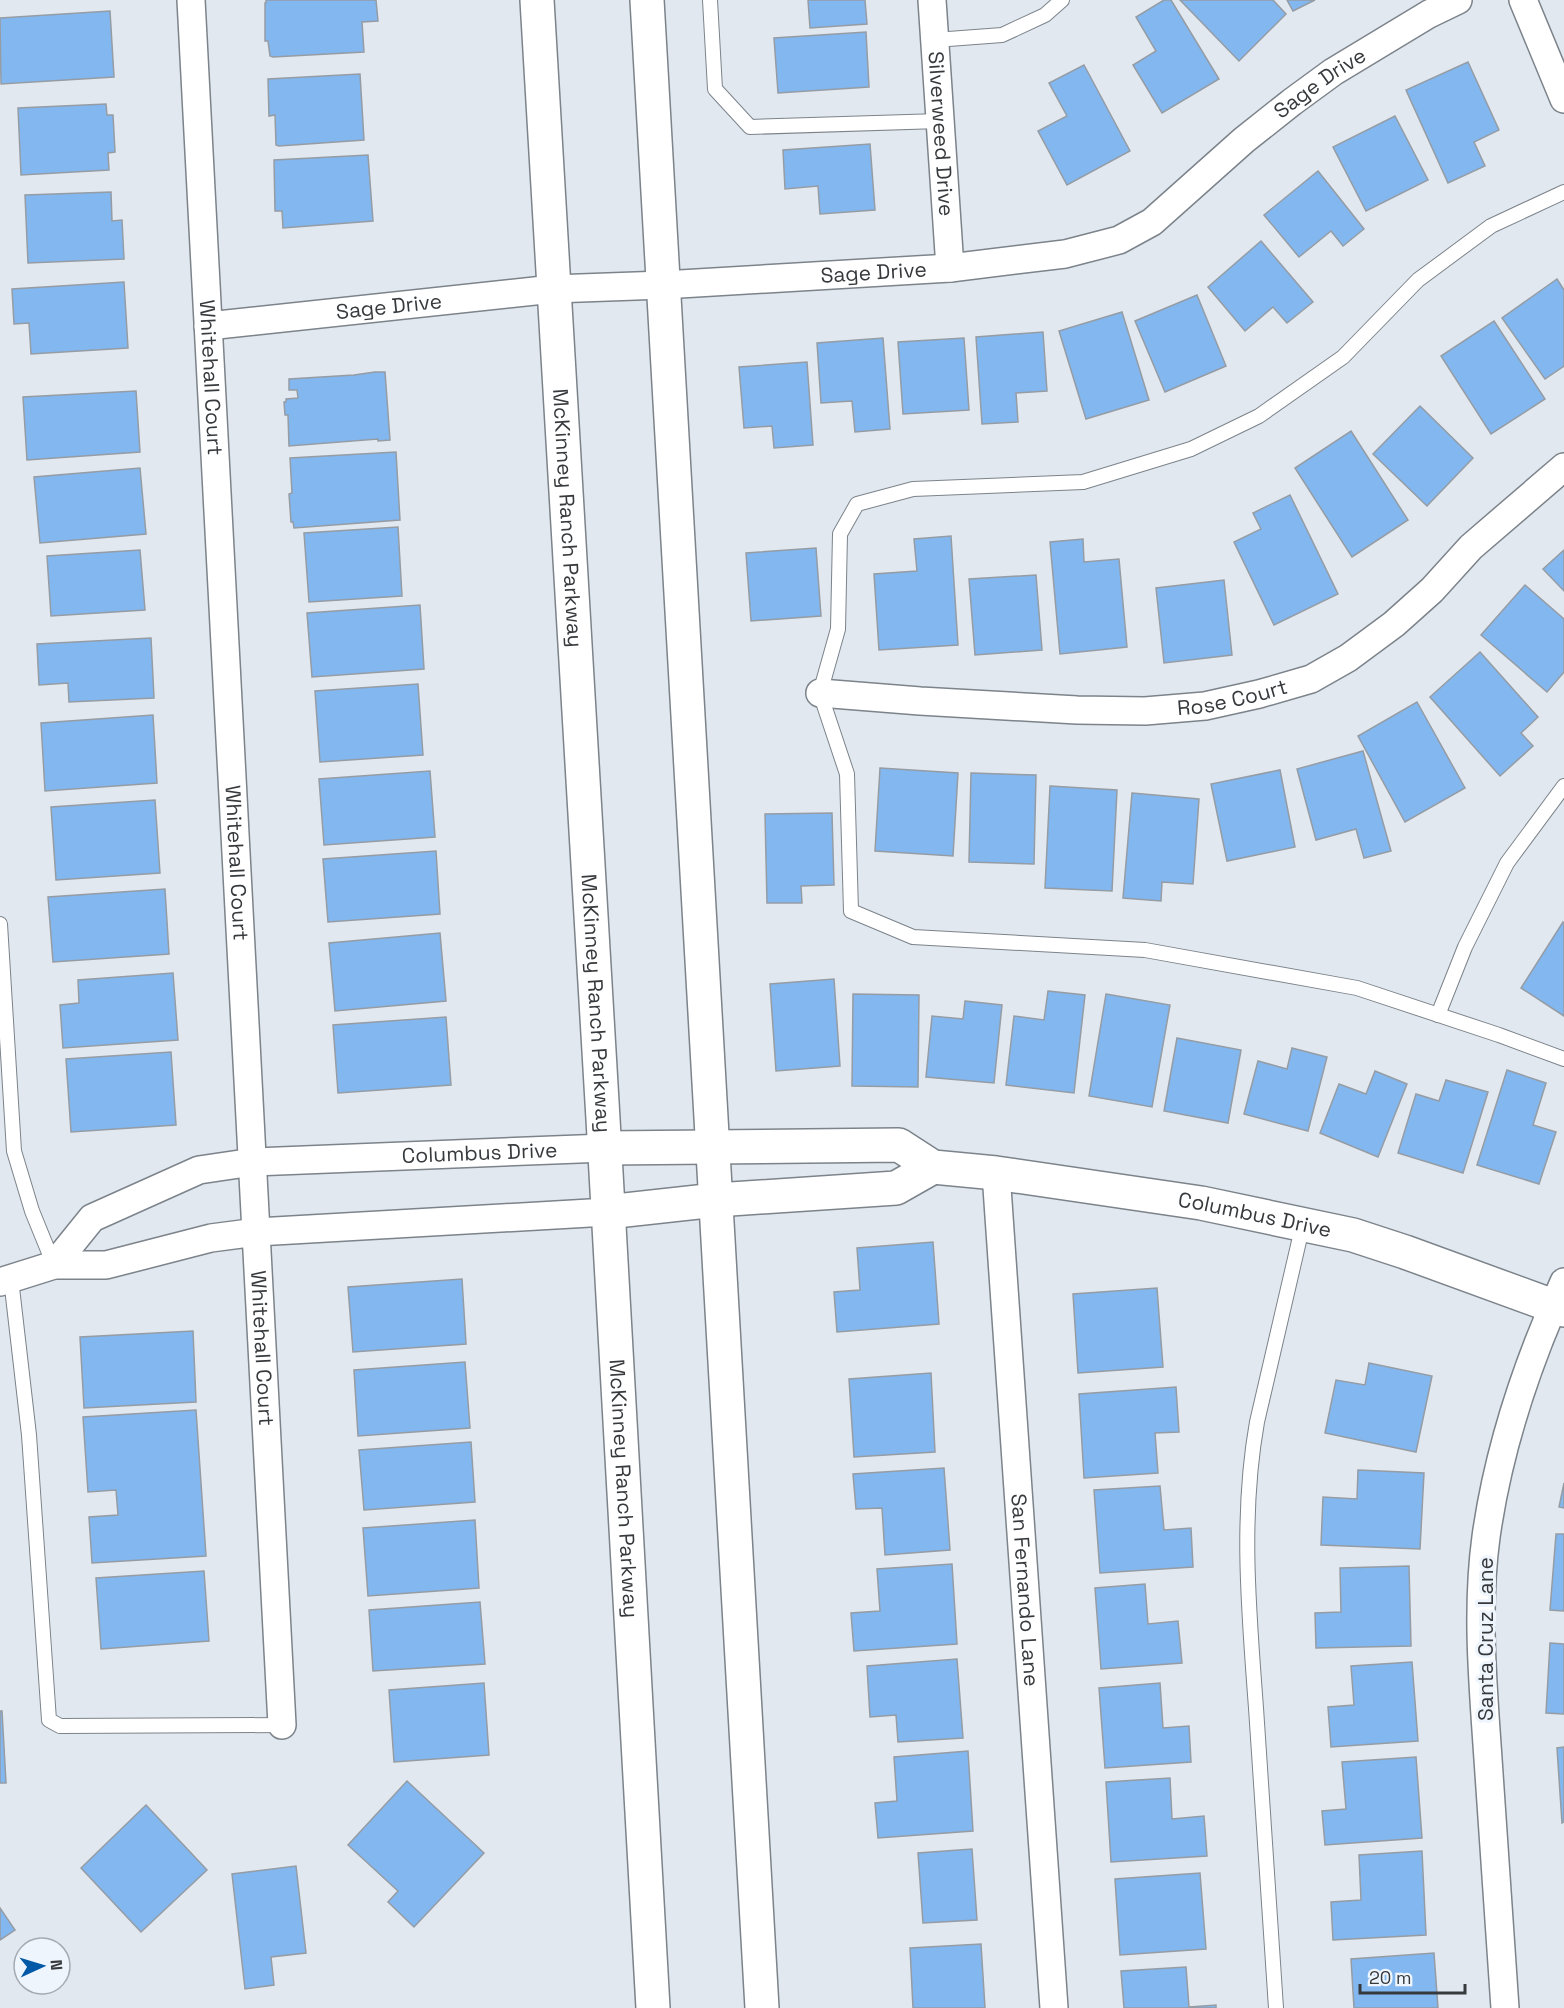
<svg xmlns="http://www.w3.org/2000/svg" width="1564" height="2008" font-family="'Space Grotesk',sans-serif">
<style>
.building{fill:#82b7f0;stroke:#959ca4;stroke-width:1.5}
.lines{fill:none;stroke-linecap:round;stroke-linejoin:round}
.service-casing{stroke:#7c838a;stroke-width:16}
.minor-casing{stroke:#7c838a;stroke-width:30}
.tertiary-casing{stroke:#7c838a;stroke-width:36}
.secondary-casing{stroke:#7c838a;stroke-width:36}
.service{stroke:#fff;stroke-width:14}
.minor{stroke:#fff;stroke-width:27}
.tertiary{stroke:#fff;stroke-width:33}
.secondary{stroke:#fff;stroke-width:33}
.labels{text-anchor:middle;stroke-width:6;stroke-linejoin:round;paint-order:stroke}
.street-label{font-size:21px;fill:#373a3d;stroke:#eef5fd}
</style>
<rect width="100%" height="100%" fill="#e1e8f0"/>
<g class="building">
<path d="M 266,0 L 376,0 L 378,21 L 362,22 L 364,52 L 273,57 L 270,56 L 268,41 L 265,41 L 265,3 L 266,3 Z"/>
<path d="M 808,0 L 865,0 L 867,24 L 810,28 Z"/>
<path d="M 1164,0 L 1171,0 L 1219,79 L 1162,113 L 1133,65 L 1156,51 L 1136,17 Z"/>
<path d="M 1180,0 L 1273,0 L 1286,14 L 1239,61 Z"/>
<path d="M 1287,0 L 1315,0 L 1293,11 Z"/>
<path d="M 110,11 L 114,77 L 1,84 L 0,18 Z"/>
<path d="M 866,32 L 869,87 L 778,93 L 774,38 Z"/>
<path d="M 1468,62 L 1499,130 L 1474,142 L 1485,166 L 1448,183 L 1406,90 Z"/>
<path d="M 1084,65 L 1130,151 L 1067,185 L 1038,131 L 1067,116 L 1049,83 Z"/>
<path d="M 360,74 L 364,140 L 279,146 L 276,145 L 275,115 L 269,116 L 268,79 Z"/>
<path d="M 106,104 L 107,115 L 113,115 L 115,152 L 108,153 L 109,170 L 21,175 L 18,108 Z"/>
<path d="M 1395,116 L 1428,180 L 1366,211 L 1333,147 Z"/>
<path d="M 870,144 L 875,210 L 820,214 L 818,186 L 785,189 L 783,150 Z"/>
<path d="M 368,155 L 373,221 L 283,228 L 282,211 L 275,211 L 274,160 Z"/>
<path d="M 1318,171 L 1364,229 L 1343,246 L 1331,231 L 1299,257 L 1264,215 Z"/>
<path d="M 111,192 L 112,221 L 122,220 L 124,259 L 28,263 L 25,195 Z"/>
<path d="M 1261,241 L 1313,302 L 1287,323 L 1273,307 L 1245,331 L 1208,287 Z"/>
<path d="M 1557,279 L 1564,290 L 1564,366 L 1545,379 L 1502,318 Z"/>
<path d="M 124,282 L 128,348 L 31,354 L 29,323 L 14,324 L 12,289 Z"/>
<path d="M 1197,295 L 1226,366 L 1165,392 L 1135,321 Z"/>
<path d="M 1122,312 L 1149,400 L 1086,419 L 1059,331 Z"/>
<path d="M 1494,321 L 1545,399 L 1491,434 L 1441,356 Z"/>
<path d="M 1043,332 L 1047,391 L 1016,393 L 1018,422 L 982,424 L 976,337 Z"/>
<path d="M 883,338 L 890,429 L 855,432 L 852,401 L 821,403 L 817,343 Z"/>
<path d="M 964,338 L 969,410 L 903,414 L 898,342 Z"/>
<path d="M 807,362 L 813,445 L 774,448 L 772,426 L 744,428 L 739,367 Z"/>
<path d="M 375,372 L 385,372 L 390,440 L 378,441 L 378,439 L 289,446 L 288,415 L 285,415 L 284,402 L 286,402 L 286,399 L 298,398 L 297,390 L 289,390 L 289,379 L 354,375 Z"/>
<path d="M 136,391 L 140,452 L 27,460 L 23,397 Z"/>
<path d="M 1420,406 L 1473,458 L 1427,506 L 1373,454 Z"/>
<path d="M 1351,431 L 1408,520 L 1352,557 L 1295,468 Z"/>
<path d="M 396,452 L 400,520 L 294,528 L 293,522 L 291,522 L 289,494 L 292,493 L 290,458 Z"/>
<path d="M 140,468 L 146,534 L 40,543 L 34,477 Z"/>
<path d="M 1290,495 L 1338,594 L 1274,625 L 1234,542 L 1261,529 L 1253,513 Z"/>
<path d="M 398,527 L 402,596 L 309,602 L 304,533 Z"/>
<path d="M 951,536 L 958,645 L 879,650 L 874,574 L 917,571 L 914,539 Z"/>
<path d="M 1083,539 L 1084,562 L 1119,559 L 1127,647 L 1060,654 L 1050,542 Z"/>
<path d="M 816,548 L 821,616 L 751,621 L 746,553 Z"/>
<path d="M 140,550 L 145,610 L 51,616 L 47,556 Z"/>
<path d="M 1564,550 L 1564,591 L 1543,569 Z"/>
<path d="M 1036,575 L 1042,650 L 975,655 L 969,579 Z"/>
<path d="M 1224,580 L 1232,655 L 1164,663 L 1156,588 Z"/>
<path d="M 1525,585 L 1564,619 L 1564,672 L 1547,692 L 1481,635 Z"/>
<path d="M 420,605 L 424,669 L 312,677 L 307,613 Z"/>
<path d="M 151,638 L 154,698 L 69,702 L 68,683 L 39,685 L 37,644 Z"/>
<path d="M 1480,652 L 1538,717 L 1521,733 L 1533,746 L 1500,776 L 1430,697 Z"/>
<path d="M 418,684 L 423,755 L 320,762 L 315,691 Z"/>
<path d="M 1417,702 L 1465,788 L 1405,822 L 1358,736 Z"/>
<path d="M 153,715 L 157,783 L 45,791 L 41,723 Z"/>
<path d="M 1363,751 L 1391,851 L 1364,858 L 1356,829 L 1316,840 L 1297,769 Z"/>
<path d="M 880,768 L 958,773 L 953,856 L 875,851 Z"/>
<path d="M 1280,770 L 1295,847 L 1227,861 L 1211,784 Z"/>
<path d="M 430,771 L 435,837 L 324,845 L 319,779 Z"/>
<path d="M 971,773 L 1036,775 L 1034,864 L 969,862 Z"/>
<path d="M 1050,786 L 1117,790 L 1112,891 L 1045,888 Z"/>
<path d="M 1132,793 L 1199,799 L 1193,884 L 1162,882 L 1161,901 L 1123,898 Z"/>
<path d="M 155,800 L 160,873 L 56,880 L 51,807 Z"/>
<path d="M 832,813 L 834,885 L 801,886 L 802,903 L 767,903 L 765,814 Z"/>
<path d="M 436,851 L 440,914 L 328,922 L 323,859 Z"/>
<path d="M 165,889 L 169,954 L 53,962 L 48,897 Z"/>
<path d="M 1563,922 L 1564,923 L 1564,1016 L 1521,988 Z"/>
<path d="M 440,933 L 446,1001 L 335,1011 L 329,943 Z"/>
<path d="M 173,973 L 178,1040 L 63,1048 L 60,1005 L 79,1003 L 78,980 Z"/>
<path d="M 834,979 L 840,1066 L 776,1071 L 770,984 Z"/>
<path d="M 1048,991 L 1085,995 L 1074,1093 L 1006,1085 L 1014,1016 L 1044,1020 Z"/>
<path d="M 853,994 L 919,995 L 918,1087 L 852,1086 Z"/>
<path d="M 1106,994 L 1170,1005 L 1152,1107 L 1089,1096 Z"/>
<path d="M 965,1001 L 1002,1005 L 994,1083 L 926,1077 L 932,1016 L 963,1019 Z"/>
<path d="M 446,1017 L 451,1085 L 338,1093 L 333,1025 Z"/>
<path d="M 1177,1038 L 1241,1050 L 1228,1123 L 1164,1111 Z"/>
<path d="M 1292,1048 L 1327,1057 L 1308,1131 L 1244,1114 L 1258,1061 L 1287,1069 Z"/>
<path d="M 171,1052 L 176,1125 L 71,1132 L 66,1059 Z"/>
<path d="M 1507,1070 L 1546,1083 L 1533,1125 L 1556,1132 L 1539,1184 L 1477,1165 Z"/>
<path d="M 1375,1071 L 1407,1084 L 1378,1157 L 1320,1133 L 1339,1084 L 1366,1094 Z"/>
<path d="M 1446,1080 L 1488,1092 L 1463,1173 L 1398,1153 L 1416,1094 L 1439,1101 Z"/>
<path d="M 933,1242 L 939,1324 L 837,1332 L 834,1292 L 860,1290 L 857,1248 Z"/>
<path d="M 462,1279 L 466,1344 L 353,1352 L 348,1287 Z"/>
<path d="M 1157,1288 L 1163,1367 L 1078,1373 L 1073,1294 Z"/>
<path d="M 193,1331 L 196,1402 L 84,1408 L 80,1337 Z"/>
<path d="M 465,1362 L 470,1428 L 358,1436 L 354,1370 Z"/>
<path d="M 1369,1363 L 1432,1376 L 1416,1452 L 1325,1433 L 1336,1380 L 1365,1385 Z"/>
<path d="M 931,1373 L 935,1452 L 854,1457 L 849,1379 Z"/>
<path d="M 1176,1387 L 1179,1432 L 1155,1433 L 1158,1473 L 1084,1478 L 1079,1394 Z"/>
<path d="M 196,1410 L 206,1556 L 92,1563 L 89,1517 L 118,1515 L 116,1490 L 88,1492 L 83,1417 Z"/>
<path d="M 471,1442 L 475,1502 L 364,1510 L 359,1450 Z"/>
<path d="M 944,1468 L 950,1550 L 885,1555 L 882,1508 L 856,1509 L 853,1474 Z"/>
<path d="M 1358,1470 L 1424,1473 L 1420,1549 L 1321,1545 L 1323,1497 L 1357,1499 Z"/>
<path d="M 1564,1483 L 1564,1508 L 1559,1507 Z"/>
<path d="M 1160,1486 L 1164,1530 L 1191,1528 L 1193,1567 L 1100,1573 L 1094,1490 Z"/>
<path d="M 475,1520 L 479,1588 L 368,1596 L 363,1528 Z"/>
<path d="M 1556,1534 L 1564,1534 L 1564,1611 L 1550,1610 Z"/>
<path d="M 952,1564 L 957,1644 L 854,1651 L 851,1613 L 880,1611 L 877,1569 Z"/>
<path d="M 1409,1566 L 1411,1646 L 1316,1648 L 1315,1613 L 1341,1612 L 1340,1568 Z"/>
<path d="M 204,1571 L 209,1641 L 101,1649 L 96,1578 Z"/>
<path d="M 1145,1584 L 1148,1624 L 1178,1621 L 1182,1663 L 1101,1669 L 1095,1588 Z"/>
<path d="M 480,1602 L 485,1664 L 373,1671 L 369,1610 Z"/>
<path d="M 1550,1643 L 1564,1644 L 1564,1714 L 1546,1713 Z"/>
<path d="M 957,1659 L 963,1738 L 898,1742 L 896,1715 L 870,1717 L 867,1666 Z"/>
<path d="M 1412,1662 L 1418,1741 L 1331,1747 L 1328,1707 L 1354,1705 L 1351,1666 Z"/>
<path d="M 484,1683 L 489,1755 L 394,1762 L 389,1690 Z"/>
<path d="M 1160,1683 L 1163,1728 L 1189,1726 L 1191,1762 L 1105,1768 L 1099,1688 Z"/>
<path d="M 0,1711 L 2,1711 L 6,1783 L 0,1783 Z"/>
<path d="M 1564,1747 L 1564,1822 L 1562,1823 L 1557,1748 Z"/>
<path d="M 968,1751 L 973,1831 L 878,1838 L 875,1803 L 897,1801 L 894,1757 Z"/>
<path d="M 1416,1757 L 1422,1838 L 1325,1845 L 1322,1811 L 1346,1809 L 1342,1762 Z"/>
<path d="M 1170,1778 L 1172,1819 L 1204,1816 L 1207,1856 L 1111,1862 L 1106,1782 Z"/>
<path d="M 407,1781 L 484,1853 L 414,1927 L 388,1902 L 398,1891 L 348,1845 Z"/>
<path d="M 146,1805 L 207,1870 L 141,1932 L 81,1868 Z"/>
<path d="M 972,1849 L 977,1920 L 923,1923 L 918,1853 Z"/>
<path d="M 1422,1851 L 1426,1935 L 1333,1940 L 1331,1902 L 1361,1900 L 1359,1855 Z"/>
<path d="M 296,1866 L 306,1953 L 271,1957 L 274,1985 L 245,1989 L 232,1874 Z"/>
<path d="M 1200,1873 L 1206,1949 L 1120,1955 L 1115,1879 Z"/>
<path d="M 0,1908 L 15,1930 L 0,1940 Z"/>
<path d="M 981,1944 L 985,2008 L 913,2008 L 910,1948 Z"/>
<path d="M 1434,1953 L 1438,2008 L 1354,2008 L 1351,1959 Z"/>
<path d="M 1186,1967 L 1189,2007 L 1216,2005 L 1216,2008 L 1124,2008 L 1121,1971 Z"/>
</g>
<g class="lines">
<g class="service-casing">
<g id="service">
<path d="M 710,0 L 715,89 L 750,127 L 940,121"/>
<path d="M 935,40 L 1002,35 L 1045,15 L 1062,0"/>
<path d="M 1564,192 L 1491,226 L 1418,280 L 1343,357 L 1259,416 L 1191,449 L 1083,482 L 913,489 L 857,504 L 840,534 L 838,629 L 820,693 L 847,774 L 851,911 L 913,937 L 1145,950 L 1357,988 L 1499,1035 L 1564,1059"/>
<path d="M 0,924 L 14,1151 L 32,1211 L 54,1265"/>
<path d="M 1438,1015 L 1465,947 L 1507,863 L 1564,786"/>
<path d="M 11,1279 L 29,1435 L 49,1720 L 60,1726 L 282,1725"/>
<path d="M 1276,2008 C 1269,1908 1262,1808 1256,1708 C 1249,1613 1240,1517 1257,1422 L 1303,1224"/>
</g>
</g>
<g class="minor-casing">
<g id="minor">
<path id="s1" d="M 191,0 L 282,1725"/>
<path id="s2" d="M 932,0 L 950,268"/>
<path d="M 1523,0 L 1564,99"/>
<path id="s3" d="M 208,326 L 553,289 L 663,285 L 950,268 L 1065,254 L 1119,240 L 1152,222 L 1244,140 L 1292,102 L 1333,72 L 1429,14 L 1458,0"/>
<path id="s4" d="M 820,693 L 920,701 L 1077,710 L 1145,711 L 1205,706 L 1259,694 L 1311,679 L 1348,658 L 1394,624 L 1432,590 L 1471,547 L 1564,467"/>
<path id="s5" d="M 996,1173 L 1054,2008"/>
<path id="s6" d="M 54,1265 L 92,1218 L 199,1170 L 253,1162 L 605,1148"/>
<path d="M 0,1282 L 54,1265 L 106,1265 L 211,1238 L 257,1232 L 607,1212"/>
<path d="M 1505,2008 C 1500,1925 1494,1842 1488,1759 C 1483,1685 1476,1610 1486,1537 C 1498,1451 1528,1361 1564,1282"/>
</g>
</g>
<g class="tertiary-casing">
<g id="tertiary">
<path id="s7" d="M 605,1148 L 899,1145 L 933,1167 L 996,1173 L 1201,1203 L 1353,1235 L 1405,1252 L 1564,1310"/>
<path d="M 607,1212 L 716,1200 L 896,1188 L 933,1167"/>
</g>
</g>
<g class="secondary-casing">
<g id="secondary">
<path id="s8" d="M 537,0 L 603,1119 L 653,2008"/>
<path d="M 647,0 L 762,2008"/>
</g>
</g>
<use href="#service" class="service"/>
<use href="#minor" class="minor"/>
<use href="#tertiary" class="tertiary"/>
<use href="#secondary" class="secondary"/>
</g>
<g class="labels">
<g class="street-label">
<text dy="7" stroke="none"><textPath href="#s3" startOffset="1172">Sage Drive</textPath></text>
<text dy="7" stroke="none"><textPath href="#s2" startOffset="134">Silverweed Drive</textPath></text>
<text dy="7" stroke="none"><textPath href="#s3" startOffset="668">Sage Drive</textPath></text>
<text dy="7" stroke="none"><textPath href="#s3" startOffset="182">Sage Drive</textPath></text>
<text dy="7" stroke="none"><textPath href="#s1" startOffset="378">Whitehall Court</textPath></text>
<text dy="7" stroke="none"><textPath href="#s8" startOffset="519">McKinney Ranch Parkway</textPath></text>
<text dy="7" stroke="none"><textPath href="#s4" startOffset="414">Rose Court</textPath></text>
<text dy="7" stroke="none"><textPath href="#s1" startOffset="864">Whitehall Court</textPath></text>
<text dy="7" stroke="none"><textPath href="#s8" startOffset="1005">McKinney Ranch Parkway</textPath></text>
<text dy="7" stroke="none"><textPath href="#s6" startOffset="459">Columbus Drive</textPath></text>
<text dy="7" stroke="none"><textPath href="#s7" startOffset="660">Columbus Drive</textPath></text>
<text dy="7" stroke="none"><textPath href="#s1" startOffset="1350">Whitehall Court</textPath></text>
<text dy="7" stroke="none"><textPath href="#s8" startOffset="1491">McKinney Ranch Parkway</textPath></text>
<text dy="7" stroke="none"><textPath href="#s5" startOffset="418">San Fernando Lane</textPath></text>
<text transform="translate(1486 1639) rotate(-90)" y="7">Santa Cruz Lane</text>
</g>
</g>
<g transform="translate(42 1966) rotate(86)"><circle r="28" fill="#eef5fd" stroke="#a5aab0" stroke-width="1.5"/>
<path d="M0-4.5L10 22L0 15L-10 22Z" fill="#0459a7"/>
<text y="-9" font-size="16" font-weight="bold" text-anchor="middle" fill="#373a3d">N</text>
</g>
<path d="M1360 1984v9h105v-9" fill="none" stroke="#373a3d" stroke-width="3"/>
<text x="1369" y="1984" font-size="18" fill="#373a3d" stroke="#eef5fd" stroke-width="4.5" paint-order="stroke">20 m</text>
</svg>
